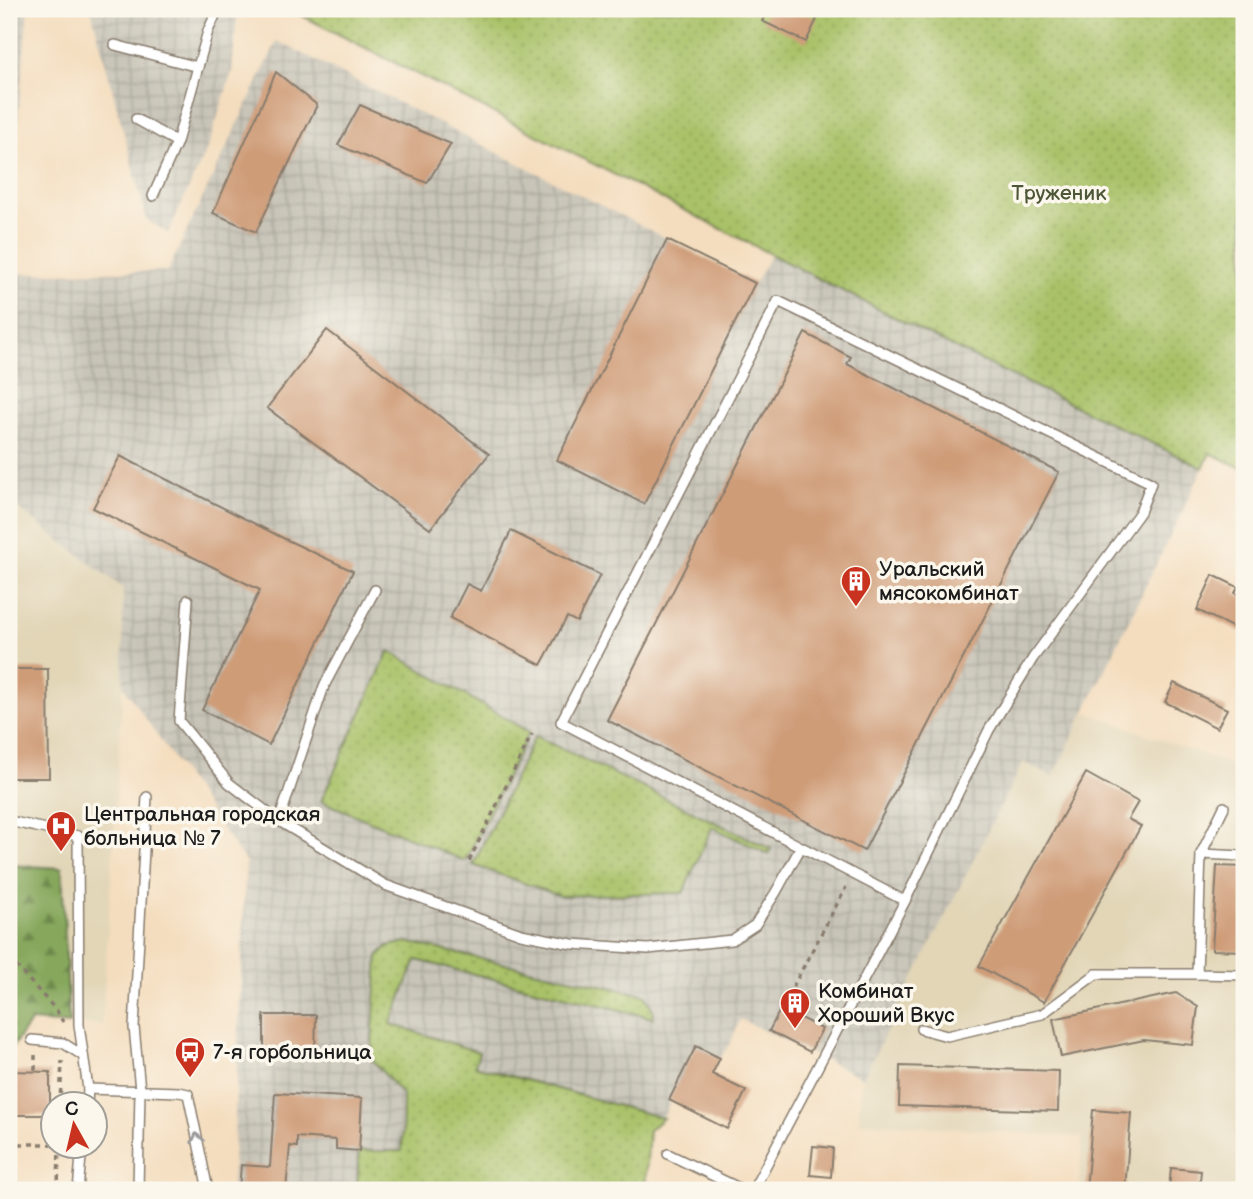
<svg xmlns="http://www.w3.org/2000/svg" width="1253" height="1199" font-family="'Balsamiq Sans',sans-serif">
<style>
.built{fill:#e2d6b7}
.industrial{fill:url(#industrial-grid)}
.grass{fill:url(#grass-dots);stroke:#626e42;stroke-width:2}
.forest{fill:url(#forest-firs);stroke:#51623c;stroke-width:2}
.building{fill:#cf9c78}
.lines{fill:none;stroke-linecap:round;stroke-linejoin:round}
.lane-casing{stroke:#887c6d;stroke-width:12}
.path{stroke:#887c6d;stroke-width:3.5;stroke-dasharray:5 5;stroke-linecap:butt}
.lane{stroke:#fff;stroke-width:9}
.oneway{stroke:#999}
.labels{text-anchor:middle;stroke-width:7;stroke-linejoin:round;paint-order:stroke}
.park-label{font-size:21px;fill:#4d5636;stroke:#fbf7ec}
.poi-label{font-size:21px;fill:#1c1c1c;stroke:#fbf7ec;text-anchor:start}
</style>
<defs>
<pattern id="industrial-grid" width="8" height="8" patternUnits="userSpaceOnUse" patternTransform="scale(1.75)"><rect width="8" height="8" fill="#c8c4b8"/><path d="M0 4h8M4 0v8" fill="none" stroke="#aba89e"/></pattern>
<pattern id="grass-dots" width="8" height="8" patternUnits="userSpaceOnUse" patternTransform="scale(1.75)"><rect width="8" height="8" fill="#a9c167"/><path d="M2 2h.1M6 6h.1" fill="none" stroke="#91a559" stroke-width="1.8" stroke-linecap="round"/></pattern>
<pattern id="forest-firs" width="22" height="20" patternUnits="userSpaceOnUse" patternTransform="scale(1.75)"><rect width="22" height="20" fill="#86a75c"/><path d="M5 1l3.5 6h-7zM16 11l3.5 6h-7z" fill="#6d874b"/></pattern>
</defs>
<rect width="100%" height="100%" fill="#fbf7ec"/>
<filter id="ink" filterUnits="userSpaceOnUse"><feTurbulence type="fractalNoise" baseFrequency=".0143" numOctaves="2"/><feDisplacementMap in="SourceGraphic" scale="14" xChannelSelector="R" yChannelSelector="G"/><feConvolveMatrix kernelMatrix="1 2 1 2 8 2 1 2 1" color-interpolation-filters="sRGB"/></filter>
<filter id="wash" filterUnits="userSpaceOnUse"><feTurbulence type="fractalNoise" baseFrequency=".00686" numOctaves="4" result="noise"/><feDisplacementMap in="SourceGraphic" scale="28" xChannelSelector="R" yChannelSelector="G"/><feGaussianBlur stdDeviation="1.57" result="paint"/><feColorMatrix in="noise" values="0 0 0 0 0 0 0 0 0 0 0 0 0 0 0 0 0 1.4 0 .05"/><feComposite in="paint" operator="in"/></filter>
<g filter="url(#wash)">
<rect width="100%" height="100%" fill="#f4ddbe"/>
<g class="built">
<path d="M 9,502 L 123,588 L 123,686 L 102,1025 L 31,1021 L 9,1052 Z"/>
<path d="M 1085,712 L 1236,767 L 1244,767 L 1244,1190 L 1079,1190 L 1082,1137 L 858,1122 L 863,1078 L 1023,762 L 1053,777 Z"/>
</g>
<g class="industrial">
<path d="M 9,9 L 28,9 L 9,216 Z"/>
<path d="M 91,9 L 229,9 L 237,16 L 232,71 L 208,147 L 168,233 L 147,220 Z"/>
<path d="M 277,41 L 754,283 L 771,255 L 951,346 L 1203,468 L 1053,777 L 1023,762 L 863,1078 L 740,1019 L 730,1044 L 720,1058 L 695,1046 L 663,1118 L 649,1130 L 568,1155 L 359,1151 L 357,1190 L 251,1190 L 232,1186 L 246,863 L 123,686 L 123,588 L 9,502 L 9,274 L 168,271 Z"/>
</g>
<g class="grass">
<path d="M 289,9 L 1244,9 L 1244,469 L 1210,453 L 1203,468 L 951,346 Z"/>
<path d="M 389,651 L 529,732 L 465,861 L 321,801 Z"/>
<path d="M 535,736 L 771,849 L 768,854 L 712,827 L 683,893 L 560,896 L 473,865 Z"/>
<path d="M 407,942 L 645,995 L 654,1012 L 653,1018 L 416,960 L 391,1024 L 479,1052 L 475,1066 L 663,1118 L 649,1130 L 645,1190 L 357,1190 L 359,1151 L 402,1151 L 403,1095 L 371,1059 L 378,956 L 388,946 Z"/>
</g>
<path class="forest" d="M 9,865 L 62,868 L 69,1024 L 31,1021 L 9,1052 Z"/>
<g id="blocks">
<g class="building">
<path d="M 768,9 L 796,9 L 817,19 L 806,42 L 762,21 Z"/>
<path d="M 276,72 L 317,105 L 256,232 L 213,213 Z"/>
<path d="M 360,105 L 451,144 L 427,183 L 338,145 Z"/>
<path d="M 667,240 L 755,283 L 644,504 L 557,460 Z"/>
<path d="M 327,330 L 489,454 L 430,529 L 267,408 Z"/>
<path d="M 805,333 L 851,357 L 847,364 L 1059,472 L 864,851 L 607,720 Z"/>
<path d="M 120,456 L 285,539 L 353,571 L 269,745 L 202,710 L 260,590 L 93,508 Z"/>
<path d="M 511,531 L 600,575 L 577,622 L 567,617 L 541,665 L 450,618 L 467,584 L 481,591 Z"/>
<path d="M 1213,575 L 1238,587 L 1235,593 L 1244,597 L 1244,633 L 1197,610 Z"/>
<path d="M 9,669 L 48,669 L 49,778 L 9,778 Z"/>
<path d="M 1174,683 L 1227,709 L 1217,728 L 1165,702 Z"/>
<path d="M 1086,773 L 1138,802 L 1128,819 L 1141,826 L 1044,1002 L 979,966 Z"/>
<path d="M 1217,866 L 1244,867 L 1244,951 L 1212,950 Z"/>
<path d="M 1176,993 L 1198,1007 L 1193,1045 L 1144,1040 L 1061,1057 L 1053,1019 Z"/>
<path d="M 781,1008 L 822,1029 L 810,1052 L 769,1031 Z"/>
<path d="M 264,1015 L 316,1015 L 315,1053 L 264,1052 Z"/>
<path d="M 696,1046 L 720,1058 L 712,1074 L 746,1091 L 727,1129 L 669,1100 Z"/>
<path d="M 900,1066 L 1059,1071 L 1058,1111 L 899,1106 Z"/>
<path d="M 9,1071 L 50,1072 L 50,1115 L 9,1115 Z"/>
<path d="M 275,1093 L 362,1098 L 359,1151 L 336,1149 L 336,1140 L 297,1137 L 297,1147 L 290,1146 L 286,1190 L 239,1189 L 241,1165 L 270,1167 Z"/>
<path d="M 1093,1110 L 1131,1113 L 1125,1190 L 1086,1190 Z"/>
<path d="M 813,1146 L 833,1148 L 831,1177 L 810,1175 Z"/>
<path d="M 1171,1168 L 1201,1171 L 1199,1190 L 1169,1190 Z"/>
</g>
</g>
</g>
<g filter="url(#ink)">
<use href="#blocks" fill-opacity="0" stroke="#887c6d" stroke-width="2"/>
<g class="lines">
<g class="lane-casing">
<g id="lane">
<path d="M 115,45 L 198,67"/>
<path d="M 136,119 L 177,142"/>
<path d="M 153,196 L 177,142 L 208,31 L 218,9"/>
<path d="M 375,590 L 324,686 L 279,821 L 385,885 L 521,934 L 572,944 L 648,949 L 732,940 L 755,925 L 776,892 L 801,847"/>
<path d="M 188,600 L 179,721 L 229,783 L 279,821"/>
<path d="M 9,821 L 78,836 L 79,1025 L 88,1089"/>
<path d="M 1201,854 L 1224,807"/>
<path d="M 1244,856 L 1201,854 L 1197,974 L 1244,975"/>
<path d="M 921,1029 L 947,1036 L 1042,1014 L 1096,974 L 1197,974"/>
<path d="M 32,1040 L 63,1043 L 82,1055"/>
<path d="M 87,1104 L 88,1089 L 179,1092 L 188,1094 L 208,1190"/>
<path d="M 668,1154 L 743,1190"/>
<path d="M 78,1190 L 82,1146"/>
<path d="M 138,1190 L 140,1090 L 134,1027 L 147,797"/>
<path d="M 753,1190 L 905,901 L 989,730 L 1033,658 L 1140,512 L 1151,483 L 778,301 L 561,722 L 905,901"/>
</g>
</g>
<g class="path">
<path d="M 469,861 L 532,734"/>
<path d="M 9,958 L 57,1011 L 63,1022"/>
<path d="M 788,996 L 846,887"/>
<path d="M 35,1055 L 35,1071"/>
<path d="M 60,1104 L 62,1061"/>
<path d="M 9,1144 L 52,1144"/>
<path d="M 58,1190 L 59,1146"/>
</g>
<use href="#lane" class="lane"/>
</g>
<defs><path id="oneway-chevron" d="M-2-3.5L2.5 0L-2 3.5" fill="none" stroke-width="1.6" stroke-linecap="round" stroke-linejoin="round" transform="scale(1.75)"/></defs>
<use class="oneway" href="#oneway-chevron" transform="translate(197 1138) rotate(-102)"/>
</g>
<defs>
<g id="building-pin" transform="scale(1.575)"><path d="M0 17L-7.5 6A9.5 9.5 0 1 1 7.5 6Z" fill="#c8321e" stroke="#fbf7ec"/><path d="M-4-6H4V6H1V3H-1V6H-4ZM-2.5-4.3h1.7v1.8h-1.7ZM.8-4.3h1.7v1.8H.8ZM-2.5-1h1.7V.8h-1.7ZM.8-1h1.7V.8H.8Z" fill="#fff"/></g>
<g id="hospital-pin" transform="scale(1.575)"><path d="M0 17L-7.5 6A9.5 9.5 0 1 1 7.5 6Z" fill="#c8321e" stroke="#fbf7ec"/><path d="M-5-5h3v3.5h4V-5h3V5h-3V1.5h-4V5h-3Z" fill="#fff"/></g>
<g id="bus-pin" transform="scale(1.575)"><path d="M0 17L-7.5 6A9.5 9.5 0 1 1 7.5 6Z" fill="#c8321e" stroke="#fbf7ec"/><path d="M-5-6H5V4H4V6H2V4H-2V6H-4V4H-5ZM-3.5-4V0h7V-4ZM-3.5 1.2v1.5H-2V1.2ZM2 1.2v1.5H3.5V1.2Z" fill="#fff"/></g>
</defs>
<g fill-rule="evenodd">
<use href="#building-pin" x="856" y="581"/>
<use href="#hospital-pin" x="61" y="826"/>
<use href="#building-pin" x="795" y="1003"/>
<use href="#bus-pin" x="190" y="1052"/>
</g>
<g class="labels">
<g class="park-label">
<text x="1059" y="200">Труженик</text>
</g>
<g class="poi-label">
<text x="879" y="576">Уральский<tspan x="879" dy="24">мясокомбинат</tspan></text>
<text x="84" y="821">Центральная городская<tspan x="84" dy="24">больница № 7</tspan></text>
<text x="818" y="998">Комбинат<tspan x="818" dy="24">Хороший Вкус</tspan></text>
<text x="213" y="1059">7-я горбольница</text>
</g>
</g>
<rect width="1253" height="1199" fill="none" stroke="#fbf7ec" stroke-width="35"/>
<g transform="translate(74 1125) rotate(352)"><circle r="33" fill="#fbf7ec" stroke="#a29f99" stroke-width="2"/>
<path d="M0-5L12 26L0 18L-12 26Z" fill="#c8321e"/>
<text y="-10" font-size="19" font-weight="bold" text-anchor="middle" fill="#1c1c1c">С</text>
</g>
</svg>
